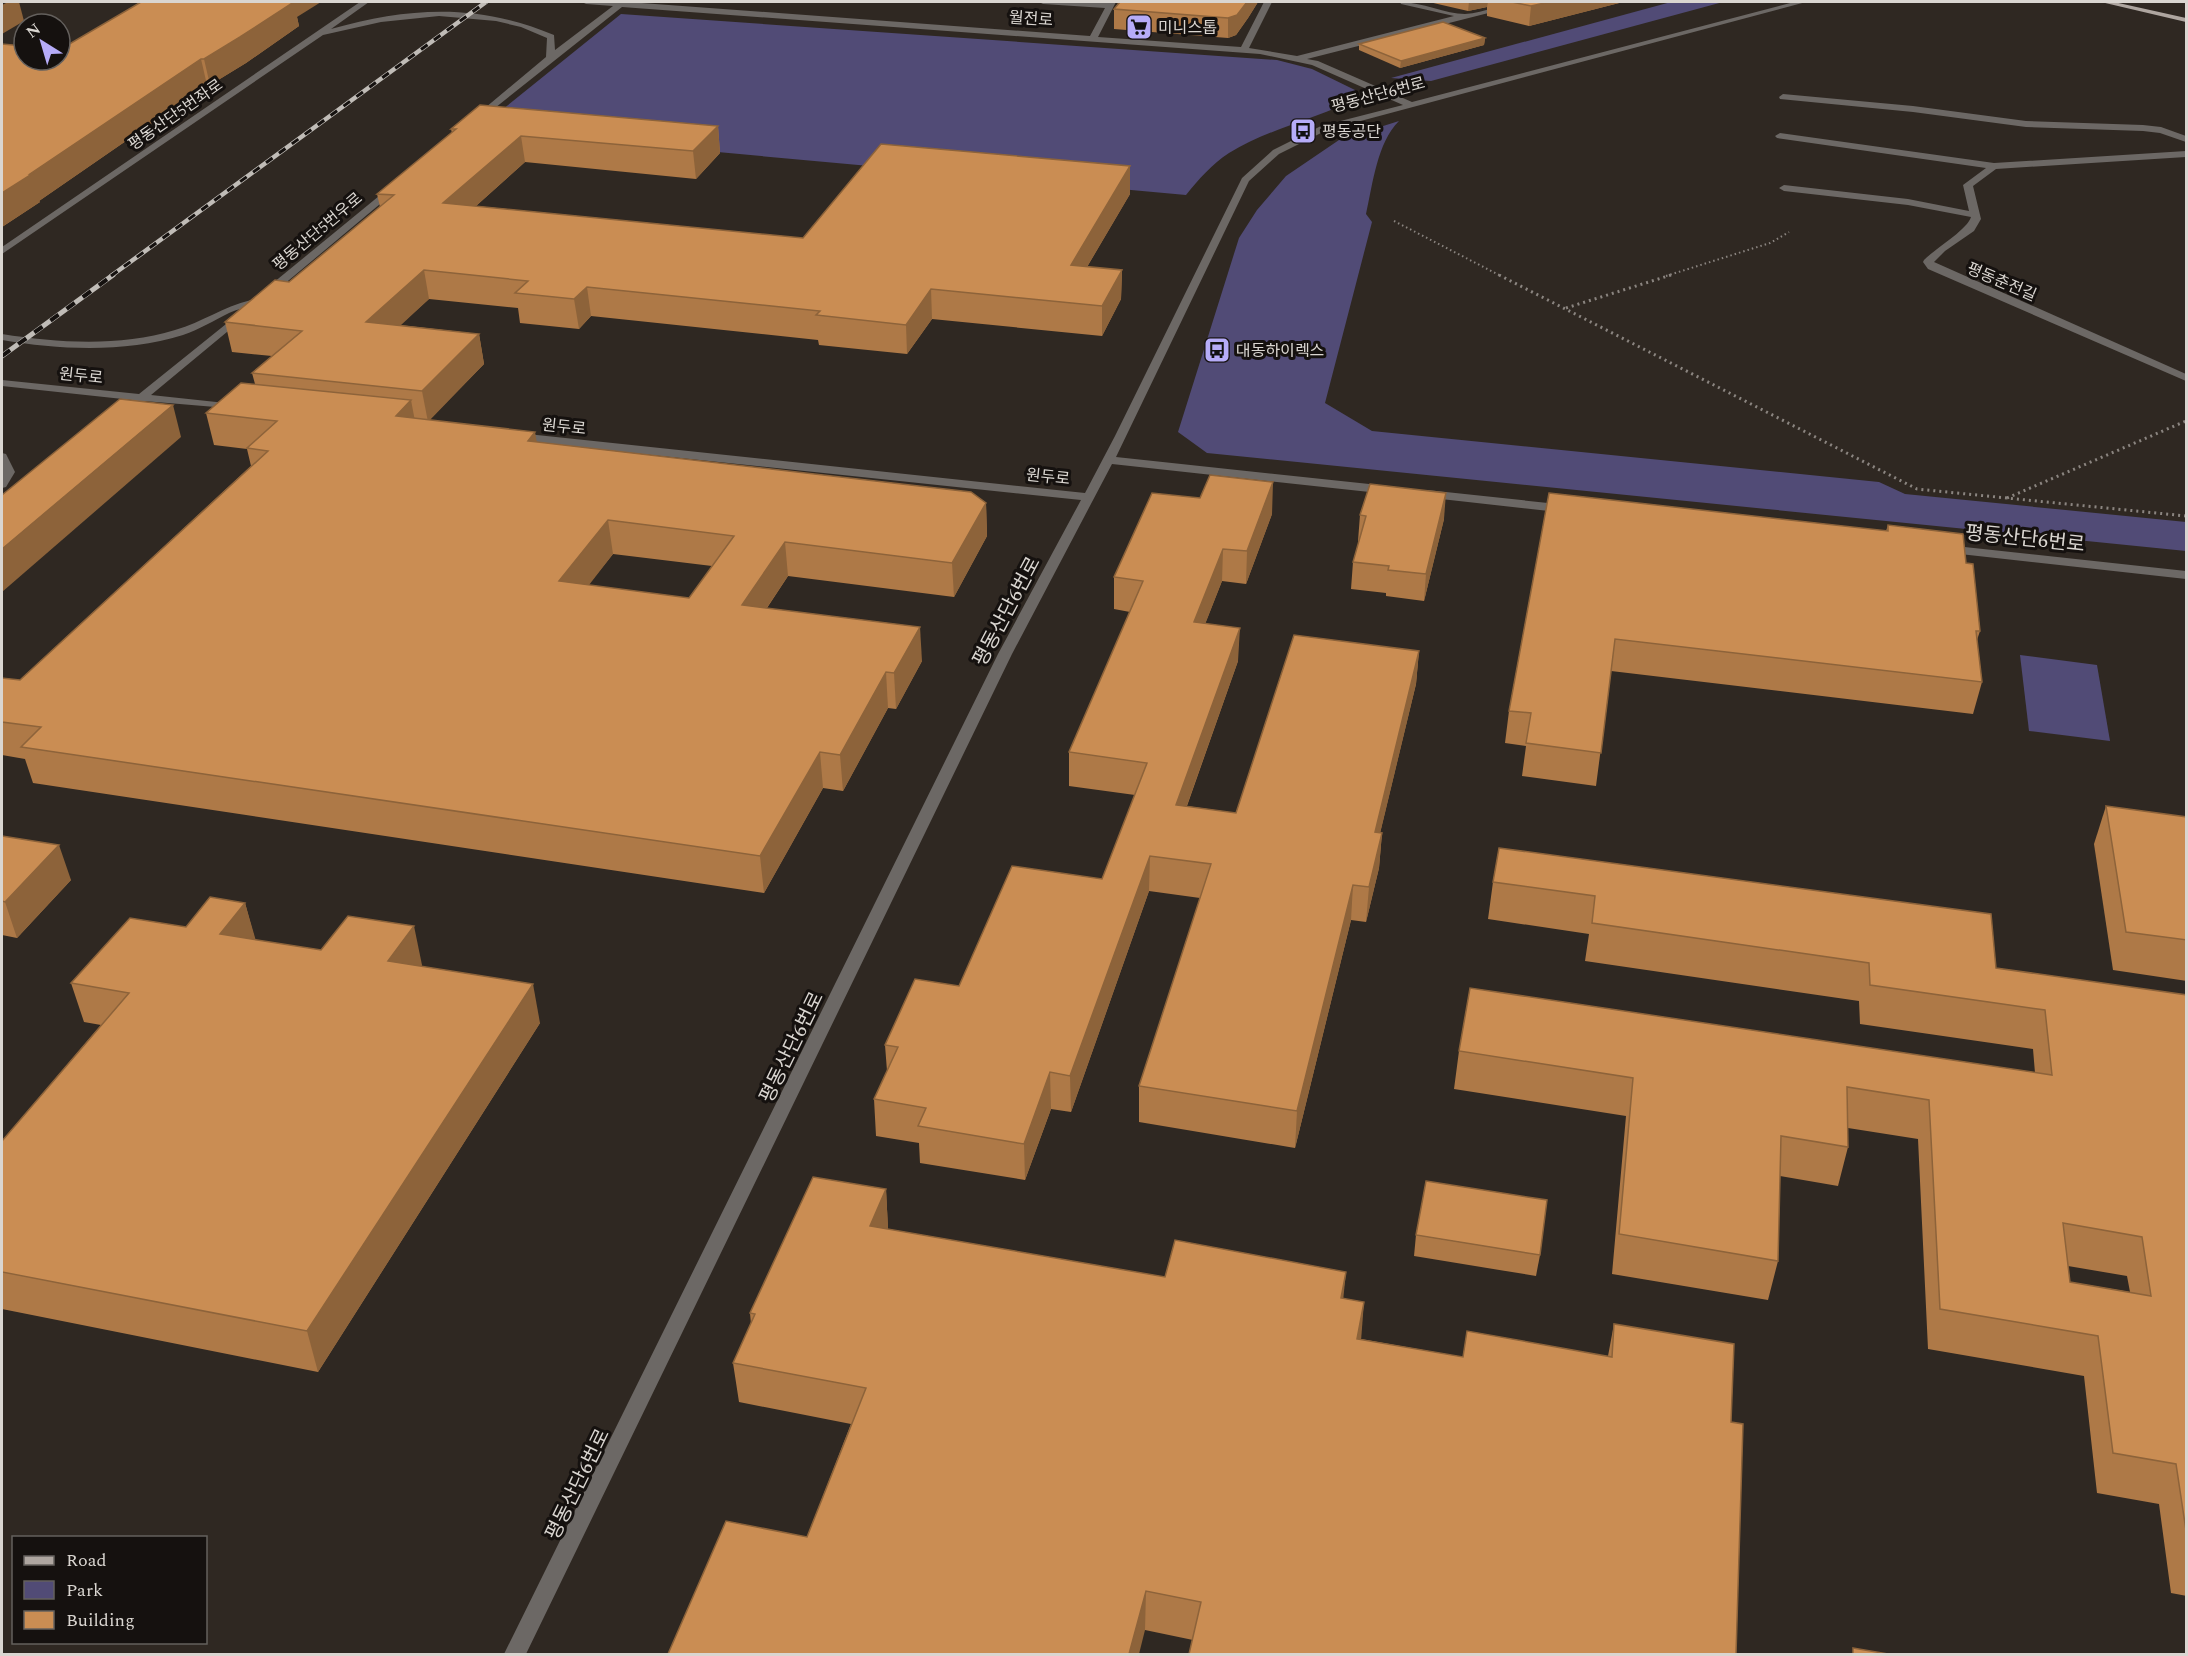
<svg xmlns="http://www.w3.org/2000/svg" width="2188" height="1656" font-family="Spectral,'Noto Sans KR',serif">
<style>
.green{fill:#514b76}
.lines{fill:none;stroke-linecap:round;stroke-linejoin:round}
.path-far1{stroke:#8b8580;stroke-width:2;stroke-dasharray:1.5 3;stroke-linecap:butt}
.path{stroke:#8b8580;stroke-width:3;stroke-dasharray:2 4;stroke-linecap:butt}
.minor{fill:#6c6865;fill-rule:evenodd}
.major{fill:#aea6a0;fill-rule:evenodd}
.rail-far1-casing{stroke:#c0bcb7;stroke-width:4.5}
.rail-casing{stroke:#c0bcb7;stroke-width:5}
.rail-far1{stroke:#15110f;stroke-width:3;stroke-dasharray:8;stroke-linecap:butt}
.rail{stroke:#15110f;stroke-width:4;stroke-dasharray:10;stroke-linecap:butt}
.wall{fill:#ae7947;fill-rule:evenodd}
.shaded-wall{fill:#8d633a}
.building{fill:#ca8d53;stroke:#8d633a;stroke-width:1.5;fill-rule:evenodd}
.labels{text-anchor:middle;stroke-width:6;stroke-linejoin:round;paint-order:stroke}
.far-street-label{font-size:16px;fill:#dad6d1;stroke:#15110f}
.far-poi-label{font-size:16px;fill:#dad6d1;stroke:#15110f;text-anchor:start}
.street-label{font-size:20px;fill:#dad6d1;stroke:#15110f}
</style>
<rect width="100%" height="100%" fill="#2f2822"/>
<g class="green">
<path d="M 1671,2 L 1723,2 L 1431,81 L 1391,78 Z"/>
<path d="M 621,14 L 1277,60 L 1312,69 L 1355,90 L 1354,97 L 1345,104 C 1307,121 1265,131 1229,153 C 1212,164 1199,179 1186,195 L 477,130 Z"/>
<path d="M 1399,121 C 1377,143 1373,183 1366,214 L 1372,222 L 1325,403 L 1372,431 L 1879,482 L 1905,494 L 2186,522 L 2186,551 L 1207,453 L 1178,432 L 1239,238 L 1257,210 L 1286,176 L 1339,140 Z"/>
<path d="M 2020,655 L 2097,665 L 2110,741 L 2029,731 Z"/>
</g>
<g class="lines">
<g class="path-far1">
<path d="M 1394,221 L 1501,276"/>
<path d="M 1666,276 L 1770,243 L 1789,232"/>
</g>
<g class="path">
<path d="M 1499,275 L 1917,489 L 2186,516"/>
<path d="M 1566,308 L 1671,275"/>
<path d="M 2007,498 L 2186,421"/>
</g>
<g class="minor">
<path d="M 360,2 L 369,2 L 331,29 C 409,7 478,3 554,35 L 555,50 L 613,6 L 586,4 L 582,2 L 628,2 L 1090,36 L 1105,8 L 1043,4 L 1039,2 L 1107,3 L 1116,2 L 1098,37 L 1241,47 L 1264,2 L 1272,2 L 1249,48 L 1297,56 L 1454,16 L 1401,4 L 1400,2 C 1422,2 1446,14 1465,14 C 1485,13 1504,2 1525,2 L 1524,4 L 1307,59 L 1318,61 L 1412,102 L 1794,2 L 1806,2 L 1327,130 L 1279,154 L 1249,181 L 1116,457 L 1388,486 L 1394,490 L 1388,494 L 1112,464 L 1012,654 L 526,1654 L 504,1654 L 998,654 L 1081,500 L 518,441 L 512,437 L 518,433 L 1085,493 L 1115,436 L 1242,178 L 1273,150 L 1321,126 L 1403,105 L 1312,65 L 1260,54 L 622,7 L 476,123 L 471,120 L 473,118 L 546,57 L 547,38 L 521,27 L 496,21 L 439,16 L 381,22 L 323,35 L 2,254 L 2,247 Z"/>
<path d="M 1783,94 L 1913,106 L 2026,121 L 2143,125 L 2161,127 L 2186,136 L 2186,142 L 2160,133 L 2143,131 L 2026,127 L 1913,112 L 1780,99 L 1779,97 Z"/>
<path d="M 1780,133 L 1994,163 L 2186,151 L 2186,157 L 1996,169 L 1973,186 L 1981,219 L 1974,231 L 1945,251 L 1934,262 L 2186,374 L 2186,381 L 1928,269 L 1923,262 L 1924,260 C 1936,248 1967,230 1971,217 L 1908,205 L 1784,191 L 1779,188 L 1784,185 L 1908,199 L 1969,211 L 1963,185 L 1986,168 L 1777,138 L 1775,136 Z"/>
<path d="M 390,187 L 398,189 L 270,296 L 262,296 L 262,292 Z"/>
<path d="M 251,300 L 255,301 L 255,305 C 246,308 237,309 229,313 C 213,321 200,329 183,335 C 125,353 61,350 2,340 L 2,334 C 59,343 119,347 175,330 C 203,322 222,307 251,300 Z"/>
<path d="M 241,312 L 245,313 L 245,317 L 151,395 L 235,404 L 241,407 L 239,409 L 144,401 L 137,404 L 133,403 L 132,400 L 2,386 L 2,380 L 139,394 Z"/>
<path d="M 2,453 L 6,454 L 15,472 L 6,487 L 2,488 Z"/>
<path d="M 1427,490 L 1567,505 L 1573,509 L 1567,513 L 1423,497 L 1423,491 Z"/>
<path d="M 1946,545 L 2186,571 L 2186,579 L 1942,552 L 1940,549 L 1942,546 Z"/>
</g>
<path class="major" d="M 2101,2 L 2114,2 L 2186,18 L 2186,22 Z"/>
<g class="rail-far1-casing">
<path id="rail-far1" d="M 111,276 L 486,2"/>
</g>
<g class="rail-casing">
<path id="rail" d="M 2,356 L 113,275"/>
</g>
<use href="#rail-far1" class="rail-far1"/>
<use href="#rail" class="rail"/>
</g>
<g class="wall">
<path d="M 1117,2 L 1258,2 L 1248,18 L 1236,35 L 1228,38 L 1114,29 L 1114,9 L 1118,4 Z"/>
<path d="M 1429,2 L 1623,2 L 1529,26 L 1487,16 L 1487,7 L 1468,11 Z"/>
<path d="M 297,17 L 299,26 L 246,63 L 210,85 L 207,85 L 39,201 L 40,202 L 2,227 L 24,60 Z"/>
<path d="M 1485,38 L 1484,45 L 1400,68 L 1359,50 L 1359,44 Z"/>
<path d="M 718,126 L 720,153 L 696,179 L 525,162 L 476,206 L 803,238 L 1130,166 L 1130,194 L 1087,267 L 1122,270 L 1121,299 L 1102,336 L 932,319 L 907,354 L 819,345 L 818,340 L 591,316 L 579,329 L 520,323 L 518,308 L 429,299 L 400,325 L 479,334 L 484,364 L 429,420 L 537,442 L 986,503 L 987,536 L 954,597 L 788,576 L 767,608 L 922,661 L 896,709 L 888,708 L 843,791 L 823,788 L 764,893 L 33,783 L 25,759 L 2,755 L 2,678 L 20,680 L 251,466 L 247,449 L 214,445 L 206,413 L 255,384 L 252,373 L 272,356 L 232,352 L 225,322 L 289,282 L 380,207 L 377,194 L 452,133 L 451,129 ZM 613,554 L 712,566 L 689,598 L 588,585 Z"/>
<path d="M 1549,493 L 1886,531 L 1888,525 L 1966,563 L 1980,631 L 1977,640 L 1982,682 L 1973,714 L 1611,671 L 1596,786 L 1522,776 L 1526,746 L 1505,743 L 1509,711 Z"/>
<path d="M 1272,514 L 1246,584 L 1222,581 L 1205,624 L 1238,661 L 1187,806 L 1236,813 L 1419,651 L 1416,684 L 1380,833 L 1382,833 L 1379,868 L 1366,922 L 1351,920 L 1295,1148 L 1139,1122 L 1139,1086 L 1200,898 L 1149,891 L 1071,1112 L 1051,1109 L 1025,1180 L 920,1163 L 919,1143 L 876,1136 L 874,1099 L 887,1071 L 885,1045 L 959,986 L 1102,879 L 1135,795 L 1069,786 L 1069,752 L 1130,612 L 1114,609 L 1114,577 Z"/>
<path d="M 1360,515 L 1444,519 L 1424,601 L 1386,596 L 1386,593 L 1351,589 L 1353,562 L 1359,542 L 1358,541 Z"/>
<path d="M 2106,806 L 2187,817 L 2187,981 L 2113,970 L 2094,844 Z"/>
<path d="M 2,836 L 71,880 L 17,938 L 2,935 Z"/>
<path d="M 1499,848 L 1996,968 L 2187,995 L 2187,1596 L 2171,1593 L 2159,1504 L 2097,1493 L 2084,1376 L 1928,1349 L 1918,1139 L 1848,1128 L 1848,1147 L 1838,1186 L 1780,1176 L 1778,1261 L 1768,1300 L 1612,1274 L 1626,1116 L 1454,1089 L 1459,1051 L 2035,1073 L 2033,1049 L 1860,1024 L 1859,1001 L 1585,961 L 1589,934 L 1488,919 L 1493,882 ZM 2068,1266 L 2127,1276 L 2130,1292 L 2070,1282 Z"/>
<path d="M 245,903 L 255,940 L 422,965 L 421,966 L 540,1023 L 318,1372 L 2,1309 L 2,1141 L 101,1025 L 84,1022 L 71,983 L 186,927 Z"/>
<path d="M 886,1189 L 888,1229 L 1165,1277 L 1344,1298 L 1361,1339 L 1463,1357 L 1608,1356 L 1614,1324 L 1734,1344 L 1193,1640 L 1145,1630 L 807,1537 L 851,1424 L 739,1402 L 733,1363 L 751,1324 L 750,1313 Z"/>
<path d="M 1416,1235 L 1540,1255 L 1536,1276 L 1414,1256 Z"/>
</g>
<g class="shaded-wall">
<path d="M 8,2 L 19,2 L 24,21 L 2,34 L 2,5 Z"/>
<path d="M 280,2 L 321,2 L 297,17 L 299,26 L 246,63 L 210,85 L 204,59 Z"/>
<path d="M 1247,2 L 1258,2 L 1248,18 L 1236,35 L 1228,38 L 1228,18 Z"/>
<path d="M 1469,2 L 1488,2 L 1487,7 L 1468,11 Z"/>
<path d="M 1549,2 L 1623,2 L 1529,26 L 1531,6 Z"/>
<path d="M 1485,38 L 1484,45 L 1400,68 L 1401,61 Z"/>
<path d="M 201,59 L 207,85 L 39,201 L 40,202 L 2,227 L 2,193 Z"/>
<path d="M 718,126 L 720,153 L 696,179 L 693,151 Z"/>
<path d="M 521,136 L 525,162 L 448,231 L 443,203 Z"/>
<path d="M 1130,166 L 1130,194 L 1071,294 L 1071,265 Z"/>
<path d="M 424,270 L 429,299 L 372,352 L 366,322 Z"/>
<path d="M 1122,270 L 1121,299 L 1102,336 L 1102,306 Z"/>
<path d="M 587,287 L 591,316 L 579,329 L 574,299 Z"/>
<path d="M 931,289 L 932,319 L 907,354 L 906,325 Z"/>
<path d="M 479,334 L 484,364 L 428,422 L 422,391 Z"/>
<path d="M 411,400 L 417,432 L 396,416 Z"/>
<path d="M 173,405 L 181,437 L 2,592 L 2,549 Z"/>
<path d="M 535,432 L 541,465 L 528,441 Z"/>
<path d="M 1273,482 L 1272,514 L 1246,584 L 1247,551 Z"/>
<path d="M 1446,493 L 1444,519 L 1424,601 L 1426,574 Z"/>
<path d="M 986,503 L 987,536 L 954,597 L 952,563 Z"/>
<path d="M 608,520 L 613,554 L 565,616 L 559,581 Z"/>
<path d="M 785,542 L 788,576 L 746,639 L 742,605 Z"/>
<path d="M 1223,549 L 1222,581 L 1193,655 L 1194,622 Z"/>
<path d="M 920,627 L 922,661 L 896,709 L 894,673 Z"/>
<path d="M 1240,628 L 1238,661 L 1175,839 L 1176,805 Z"/>
<path d="M 1419,651 L 1416,684 L 1372,867 L 1375,832 Z"/>
<path d="M 886,672 L 888,708 L 843,791 L 840,755 Z"/>
<path d="M 820,752 L 823,788 L 764,893 L 760,856 Z"/>
<path d="M 1382,833 L 1379,868 L 1366,922 L 1369,887 Z"/>
<path d="M 59,845 L 71,880 L 17,938 L 5,902 Z"/>
<path d="M 1150,856 L 1149,891 L 1071,1112 L 1070,1076 Z"/>
<path d="M 1353,885 L 1351,920 L 1295,1148 L 1297,1111 Z"/>
<path d="M 245,903 L 256,941 L 220,934 Z"/>
<path d="M 414,926 L 422,965 L 397,999 L 388,961 Z"/>
<path d="M 533,984 L 540,1023 L 318,1372 L 307,1331 Z"/>
<path d="M 1050,1072 L 1051,1109 L 1025,1180 L 1024,1144 Z"/>
<path d="M 886,1189 L 888,1228 L 873,1264 L 870,1226 Z"/>
<path d="M 1346,1272 L 1342,1311 L 1341,1298 Z"/>
<path d="M 1364,1302 L 1361,1341 L 1357,1339 Z"/>
<path d="M 1146,1591 L 1145,1630 L 1139,1654 L 1129,1654 Z"/>
</g>
<g class="building">
<path d="M 141,2 L 294,2 L 240,37 L 204,59 L 201,59 L 30,174 L 32,174 L 2,193 L 2,44 L 24,46 L 24,60 L 60,60 L 60,49 L 61,49 Z"/>
<path d="M 1120,2 L 1247,2 L 1237,15 L 1228,18 L 1114,9 Z"/>
<path d="M 1512,2 L 1549,2 L 1531,6 Z"/>
<path d="M 1443,22 L 1485,38 L 1401,61 L 1359,44 Z"/>
<path d="M 480,105 L 718,126 L 693,151 L 521,136 L 443,203 L 803,238 L 881,144 L 1130,166 L 1071,265 L 1122,270 L 1102,306 L 931,289 L 906,325 L 816,315 L 820,311 L 587,287 L 574,299 L 515,293 L 528,281 L 424,270 L 366,322 L 479,334 L 422,391 L 252,373 L 302,331 L 225,322 L 275,280 L 289,282 L 394,195 L 377,194 L 456,129 L 451,129 Z"/>
<path d="M 241,383 L 411,400 L 396,416 L 535,432 L 528,441 L 971,492 L 986,503 L 952,563 L 785,542 L 742,605 L 920,627 L 894,673 L 886,672 L 840,755 L 820,752 L 760,856 L 21,747 L 41,727 L 2,722 L 2,678 L 20,680 L 268,451 L 247,448 L 277,421 L 206,413 ZM 608,520 L 734,536 L 689,598 L 559,581 Z"/>
<path d="M 120,399 L 173,405 L 2,549 L 2,495 Z"/>
<path d="M 1210,475 L 1273,482 L 1247,551 L 1223,549 L 1194,622 L 1240,628 L 1176,805 L 1236,813 L 1294,635 L 1419,651 L 1375,832 L 1382,833 L 1369,887 L 1353,885 L 1297,1111 L 1139,1086 L 1211,864 L 1150,856 L 1070,1076 L 1050,1072 L 1024,1144 L 918,1126 L 926,1108 L 874,1099 L 898,1047 L 885,1045 L 915,979 L 959,986 L 1012,866 L 1102,879 L 1147,763 L 1069,752 L 1143,581 L 1114,577 L 1152,493 L 1200,498 Z"/>
<path d="M 1370,484 L 1446,493 L 1426,574 L 1388,570 L 1389,566 L 1353,562 L 1366,516 L 1360,515 Z"/>
<path d="M 1549,493 L 1888,531 L 1888,525 L 1963,534 L 1966,563 L 1973,564 L 1980,631 L 1976,631 L 1982,682 L 1615,639 L 1601,753 L 1526,743 L 1531,713 L 1509,711 Z"/>
<path d="M 2106,806 L 2187,817 L 2187,940 L 2126,932 Z"/>
<path d="M 2,836 L 59,845 L 5,902 L 2,901 Z"/>
<path d="M 1499,848 L 1991,914 L 1996,968 L 2187,995 L 2187,1537 L 2176,1464 L 2113,1453 L 2098,1336 L 1940,1309 L 1929,1100 L 1847,1087 L 1848,1147 L 1781,1136 L 1778,1261 L 1619,1234 L 1633,1078 L 1459,1051 L 1470,988 L 2052,1075 L 2045,1010 L 1870,985 L 1869,963 L 1592,923 L 1595,896 L 1493,882 ZM 2063,1223 L 2142,1237 L 2151,1296 L 2070,1282 Z"/>
<path d="M 210,897 L 245,903 L 220,934 L 321,950 L 348,916 L 414,926 L 388,961 L 533,984 L 307,1331 L 2,1272 L 2,1141 L 129,993 L 71,983 L 130,918 L 186,927 Z"/>
<path d="M 813,1177 L 886,1189 L 870,1226 L 1165,1277 L 1175,1240 L 1346,1272 L 1341,1298 L 1364,1302 L 1357,1339 L 1463,1357 L 1467,1331 L 1612,1357 L 1614,1324 L 1734,1344 L 1731,1422 L 1743,1424 L 1736,1654 L 1189,1654 L 1201,1602 L 1146,1591 L 1129,1654 L 668,1654 L 726,1521 L 807,1537 L 866,1388 L 733,1363 L 755,1314 L 750,1313 Z"/>
<path d="M 1426,1181 L 1547,1200 L 1540,1255 L 1416,1235 Z"/>
<path d="M 1853,1648 L 1888,1654 L 1853,1654 Z"/>
</g>
<defs>
<g id="supermarket-square" transform="scale(1.35)"><rect x="-9" y="-9" width="18" height="18" rx="4" fill="#b6acf8" stroke="#15110f"/><path d="M-6-5.5h2.5l.6 2H6L4.5 2H-2.5L-4.4-4H-6ZM-1.5 3.2a1.3 1.3 0 1 0 .1 0ZM3 3.2a1.3 1.3 0 1 0 .1 0Z" fill="#111"/></g>
<g id="bus-square" transform="scale(1.35)"><rect x="-9" y="-9" width="18" height="18" rx="4" fill="#b6acf8" stroke="#15110f"/><path d="M-5-6H5V4H4V6H2V4H-2V6H-4V4H-5ZM-3.5-4V0h7V-4ZM-3.5 1.2v1.5H-2V1.2ZM2 1.2v1.5H3.5V1.2Z" fill="#111"/></g>
</defs>
<g fill-rule="evenodd">
<use href="#supermarket-square" x="1139" y="27"/>
<use href="#bus-square" x="1303" y="131"/>
<use href="#bus-square" x="1217" y="350"/>
</g>
<g class="labels">
<g class="far-street-label">
<text transform="translate(1031 18) rotate(4)" y="6">월전로</text>
<text transform="translate(1378 94) rotate(-15)" y="6">평동산단6번로</text>
<text transform="translate(175 114) rotate(-35)" y="6">평동산단5번좌로</text>
<text transform="translate(317 231) rotate(-40)" y="6">평동산단5번우로</text>
<text transform="translate(2002 281) rotate(23)" y="6">평동춘전길</text>
<text transform="translate(81 375) rotate(6)" y="6">원두로</text>
<text transform="translate(564 426) rotate(6)" y="6">원두로</text>
<text transform="translate(1048 476) rotate(6)" y="6">원두로</text>
</g>
<g class="far-poi-label">
<text x="1158" y="33">미니스톱</text>
<text x="1322" y="137">평동공단</text>
<text x="1236" y="356">대동하이렉스</text>
</g>
<g class="street-label">
<text transform="translate(2025 538) rotate(6)" y="7">평동산단6번로</text>
<text transform="translate(1006 611) rotate(-62)" y="7">평동산단6번로</text>
<text transform="translate(791 1047) rotate(-64)" y="7">평동산단6번로</text>
<text transform="translate(577 1484) rotate(-64)" y="7">평동산단6번로</text>
</g>
</g>
<rect width="2188" height="1656" fill="none" stroke="#dad6d1" stroke-width="6"/>
<rect x="12" y="1536" width="195" height="108" fill="#15110f" stroke="#64605d" stroke-width="1.5"/>
<rect x="24" y="1556" width="30" height="9" fill="#aea6a0" stroke="#64605d" stroke-width="1.5"/>
<text x="66" y="1566" font-size="18" fill="#dad6d1">Road</text>
<rect x="24" y="1581" width="30" height="18" fill="#514b76" stroke="#64605d" stroke-width="1.5"/>
<text x="66" y="1596" font-size="18" fill="#dad6d1">Park</text>
<rect x="24" y="1611" width="30" height="18" fill="#ca8d53" stroke="#64605d" stroke-width="1.5"/>
<text x="66" y="1626" font-size="18" fill="#dad6d1">Building</text>
<g transform="translate(42 42) rotate(323)"><circle r="28" fill="#15110f" stroke="#64605d" stroke-width="1.5"/>
<path d="M0-4.5L10 22L0 15L-10 22Z" fill="#b6acf8"/>
<text y="-9" font-size="16" font-weight="bold" text-anchor="middle" fill="#dad6d1">N</text>
</g>
</svg>
